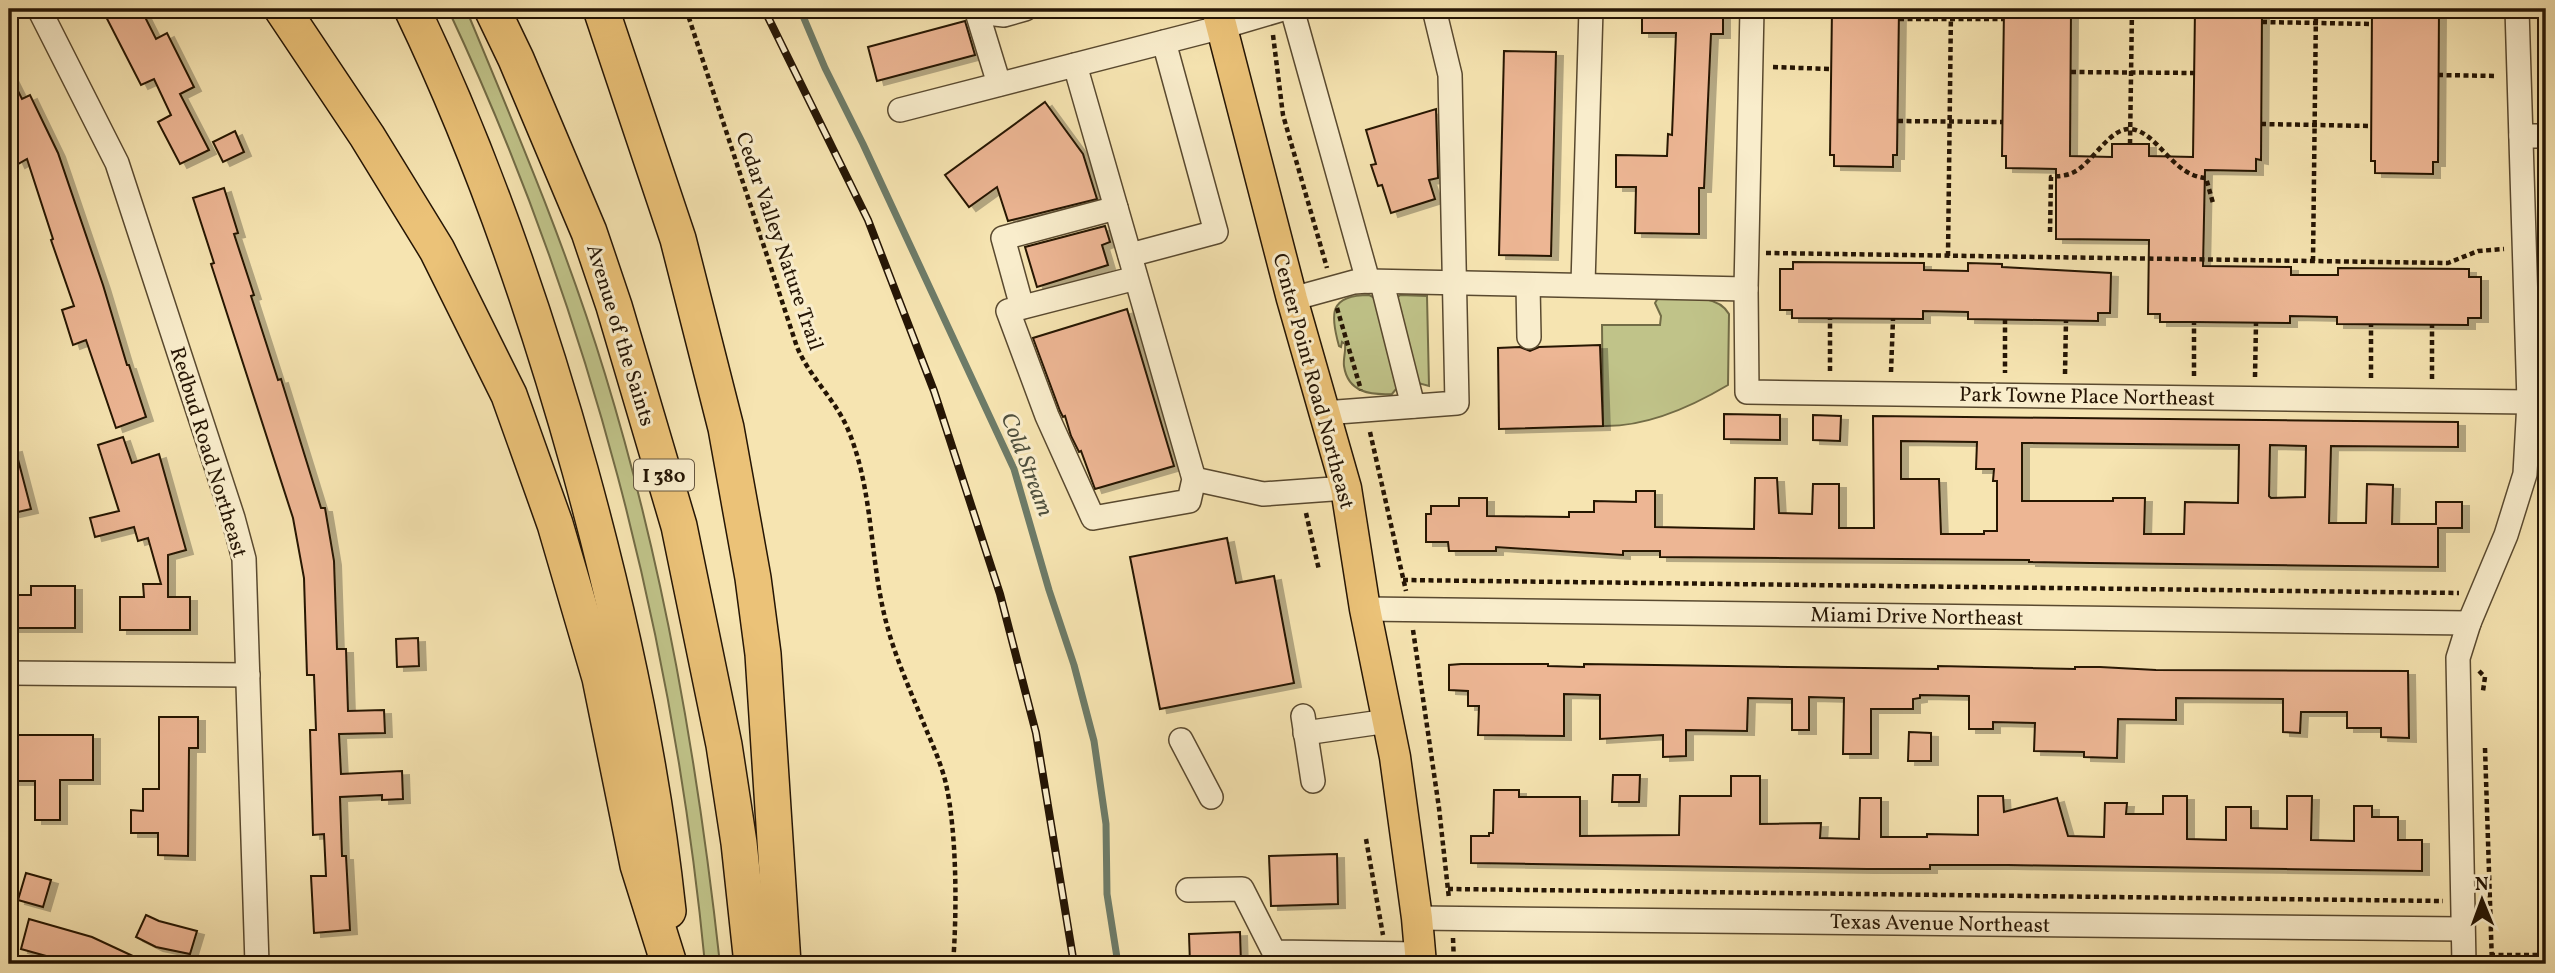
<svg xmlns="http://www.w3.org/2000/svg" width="2555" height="973" font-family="Vollkorn,serif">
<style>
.green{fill:#c0c389;stroke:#726c46;stroke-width:2}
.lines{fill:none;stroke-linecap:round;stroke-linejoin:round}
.stream{stroke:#6d7b68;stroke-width:7}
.building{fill:#edb694;stroke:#251504;stroke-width:2;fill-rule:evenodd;filter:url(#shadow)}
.minor-casing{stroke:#59492f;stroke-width:26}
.major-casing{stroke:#251504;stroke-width:33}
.highway-casing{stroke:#251504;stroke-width:38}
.path{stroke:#251504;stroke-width:4.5;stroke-dasharray:5 3.5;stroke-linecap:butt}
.minor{stroke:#f9edcc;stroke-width:23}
.major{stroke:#ebc278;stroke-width:30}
.highway{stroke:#ebc278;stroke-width:35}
.rail-casing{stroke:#251504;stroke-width:8}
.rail{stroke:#f9edcc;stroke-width:5;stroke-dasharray:16;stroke-linecap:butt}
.labels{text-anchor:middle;stroke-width:6;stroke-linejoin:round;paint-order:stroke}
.shield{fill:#f9edcc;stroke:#655640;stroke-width:2}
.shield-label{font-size:19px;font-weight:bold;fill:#251504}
.street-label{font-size:21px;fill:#251504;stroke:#f9edcc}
.water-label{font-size:23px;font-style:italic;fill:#4f503e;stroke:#f9edcc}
</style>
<defs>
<filter id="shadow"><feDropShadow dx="7" dy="4" stdDeviation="0" flood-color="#0004"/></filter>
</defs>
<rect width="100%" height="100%" fill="#f6e4b1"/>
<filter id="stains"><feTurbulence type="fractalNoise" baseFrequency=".00286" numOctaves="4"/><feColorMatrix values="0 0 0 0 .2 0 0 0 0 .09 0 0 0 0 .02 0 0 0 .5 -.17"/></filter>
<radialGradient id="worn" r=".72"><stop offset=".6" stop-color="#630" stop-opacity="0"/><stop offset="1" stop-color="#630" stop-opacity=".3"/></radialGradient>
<g class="green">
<path d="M 448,9 L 466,9 C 516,129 567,249 605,374 C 664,567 698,764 720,964 L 705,964 C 673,634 589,309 448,9 Z"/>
<path d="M 1369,295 L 1375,298 L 1397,388 L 1392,394 C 1371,395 1348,393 1344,366 C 1343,359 1346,351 1345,344 L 1342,342 L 1341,347 L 1339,346 C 1330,314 1329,295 1369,295 Z"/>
<path d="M 1400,295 L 1427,296 L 1429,386 L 1418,383 L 1396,299 Z"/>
<path d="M 1658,298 C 1681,299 1717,292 1729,314 L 1728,385 C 1691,407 1646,427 1603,426 L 1602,325 L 1660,325 L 1661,316 L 1655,303 Z"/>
</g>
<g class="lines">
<path class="stream" d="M 800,9 L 825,68 L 863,144 L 1014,469 L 1049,590 L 1074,665 L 1094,741 L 1106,824 L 1107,894 L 1118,964"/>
</g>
<g class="building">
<path d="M 102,9 L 141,9 L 156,39 L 167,33 L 194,87 L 180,94 L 209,150 L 180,164 L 158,122 L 171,115 L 154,79 L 141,85 Z"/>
<path d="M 1642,9 L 1723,9 L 1723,34 L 1711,34 L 1704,188 L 1699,188 L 1699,234 L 1635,233 L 1636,187 L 1616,187 L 1616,155 L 1667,156 L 1668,134 L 1672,135 L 1676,33 L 1642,33 Z"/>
<path d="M 1832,9 L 1899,9 L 1897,155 L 1893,155 L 1893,167 L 1834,166 L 1834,155 L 1830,155 Z"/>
<path d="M 2004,9 L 2071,9 L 2070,156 L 2112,157 L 2112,144 L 2149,144 L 2149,156 L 2193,157 L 2195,9 L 2262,9 L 2261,160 L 2256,159 L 2256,171 L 2205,170 L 2203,266 L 2291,267 L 2291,275 L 2338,275 L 2338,268 L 2469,269 L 2469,277 L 2481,277 L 2481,318 L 2468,318 L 2468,325 L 2337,324 L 2337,317 L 2290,316 L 2290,323 L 2194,322 L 2160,322 L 2160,314 L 2148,314 L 2149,240 L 2056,239 L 2056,169 L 2006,168 L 2006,156 L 2002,156 Z"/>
<path d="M 2372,9 L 2439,9 L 2438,162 L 2433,162 L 2433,174 L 2375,173 L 2375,161 L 2371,161 Z"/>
<path d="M 965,21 L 975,55 L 877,81 L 868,47 Z"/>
<path d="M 1504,51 L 1556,52 L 1551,256 L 1499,255 Z"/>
<path d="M 9,73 L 22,99 L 30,95 L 58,153 L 103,285 L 127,365 L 129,365 L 146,417 L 116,428 L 86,340 L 73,345 L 62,310 L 74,306 L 51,240 L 53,239 L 27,159 L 18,164 L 9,144 Z"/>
<path d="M 1045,102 L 1083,154 L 1097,199 L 1008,221 L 997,187 L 969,207 L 945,175 Z"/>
<path d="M 1436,109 L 1438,178 L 1429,180 L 1435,199 L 1391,213 L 1382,185 L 1378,186 L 1371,165 L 1376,164 L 1366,130 Z"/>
<path d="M 235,131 L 244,152 L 223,162 L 213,142 Z"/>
<path d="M 224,188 L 238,233 L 234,234 L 254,295 L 251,296 L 278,380 L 281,379 L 321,508 L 325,508 L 334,561 L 337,649 L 346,649 L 348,711 L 384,710 L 385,733 L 339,734 L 341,774 L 402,771 L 403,799 L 382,800 L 382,795 L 340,797 L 342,856 L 346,856 L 350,930 L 314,933 L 311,876 L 326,876 L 324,834 L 313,835 L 310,730 L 316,730 L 314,675 L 307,675 L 304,578 L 293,518 L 211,264 L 214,263 L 193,198 Z"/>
<path d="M 1105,226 L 1110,242 L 1102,245 L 1108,265 L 1037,287 L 1025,247 Z"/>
<path d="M 1793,262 L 1924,263 L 1924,270 L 1968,271 L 1968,263 L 2002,264 L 2002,267 L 2111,273 L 2110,313 L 2098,313 L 2098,321 L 1968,319 L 1968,312 L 1923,311 L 1923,319 L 1792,318 L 1792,310 L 1780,310 L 1780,269 L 1793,269 Z"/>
<path d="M 1127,309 L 1174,466 L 1095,489 L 1081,451 L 1079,452 L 1071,436 L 1065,416 L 1063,417 L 1060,411 L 1033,338 Z"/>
<path d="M 1600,345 L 1603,426 L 1499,429 L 1498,348 L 1520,347 L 1530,351 L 1539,347 Z"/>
<path d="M 1724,414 L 1780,415 L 1780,440 L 1724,439 Z"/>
<path d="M 1813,415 L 1841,416 L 1840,441 L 1813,440 Z"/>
<path d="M 1873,416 L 2458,422 L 2458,447 L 2331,446 L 2329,523 L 2366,523 L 2367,484 L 2393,485 L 2392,524 L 2436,524 L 2436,502 L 2462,502 L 2462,528 L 2438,528 L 2438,567 L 2091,563 L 2029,562 L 2029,560 L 1660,557 L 1660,551 L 1623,551 L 1623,555 L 1496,547 L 1496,551 L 1449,551 L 1448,542 L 1426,542 L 1426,514 L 1431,514 L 1431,506 L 1459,506 L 1459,498 L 1487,498 L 1487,516 L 1569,517 L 1569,512 L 1594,512 L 1594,501 L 1636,502 L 1636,491 L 1655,491 L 1655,527 L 1754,529 L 1755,478 L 1777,478 L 1779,513 L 1812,514 L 1813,484 L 1839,484 L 1839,528 L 1874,528 ZM 1901,441 L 1977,442 L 1976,469 L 1994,469 L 1993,481 L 1997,481 L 1997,531 L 1984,531 L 1984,534 L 1941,534 L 1939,479 L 1901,479 ZM 2022,443 L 2239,445 L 2238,503 L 2185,502 L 2184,534 L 2144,534 L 2145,498 L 2113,498 L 2113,501 L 2022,501 ZM 2270,445 L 2306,446 L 2305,497 L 2271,498 L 2269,496 Z"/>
<path d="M 123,437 L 132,463 L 159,454 L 186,550 L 168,555 L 168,597 L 190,597 L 190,630 L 120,630 L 120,597 L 144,597 L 143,584 L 161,584 L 148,538 L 138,541 L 134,527 L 95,537 L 90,518 L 119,511 L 98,445 Z"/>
<path d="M 15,448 L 31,509 L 9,514 L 9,449 Z"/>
<path d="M 1227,538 L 1236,583 L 1274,576 L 1294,683 L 1160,709 L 1130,557 Z"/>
<path d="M 31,586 L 75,586 L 75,628 L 9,628 L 9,595 L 31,595 Z"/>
<path d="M 418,638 L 419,666 L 397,667 L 396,639 Z"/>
<path d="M 1461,664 L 1548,664 L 1548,666 L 1584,667 L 1584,664 L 1938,669 L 1938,666 L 2075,669 L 2075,667 L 2100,667 L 2156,670 L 2408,671 L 2409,738 L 2381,737 L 2381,728 L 2347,728 L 2347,712 L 2301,712 L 2300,733 L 2283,732 L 2283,699 L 2176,698 L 2176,720 L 2118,719 L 2117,758 L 2084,757 L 2084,752 L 2034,751 L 2035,723 L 1993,722 L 1993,729 L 1969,729 L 1969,696 L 1920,695 L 1920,698 L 1913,699 L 1913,709 L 1871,709 L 1871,754 L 1843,754 L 1844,698 L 1809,697 L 1809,730 L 1792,730 L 1792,699 L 1748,698 L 1747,731 L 1686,730 L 1686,756 L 1663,757 L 1663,735 L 1600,739 L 1600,695 L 1564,694 L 1564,736 L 1478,735 L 1479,706 L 1468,706 L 1468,691 L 1449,690 L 1449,665 Z"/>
<path d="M 159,717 L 198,717 L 198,748 L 189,748 L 188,856 L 158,855 L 158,833 L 131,833 L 131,810 L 143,811 L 143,789 L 159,789 Z"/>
<path d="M 1909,732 L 1931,733 L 1931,761 L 1908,761 Z"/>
<path d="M 9,735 L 93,735 L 93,780 L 60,780 L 60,820 L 35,820 L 35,781 L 9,781 Z"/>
<path d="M 1613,775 L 1640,775 L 1639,802 L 1612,802 Z"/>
<path d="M 1731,776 L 1760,776 L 1760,824 L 1821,823 L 1820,838 L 1859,839 L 1860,798 L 1881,798 L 1881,837 L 1927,837 L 1927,834 L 1978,835 L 1978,796 L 2003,796 L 2004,812 L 2057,798 L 2068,836 L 2104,837 L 2105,803 L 2127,803 L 2126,814 L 2163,814 L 2163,796 L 2187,796 L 2187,839 L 2226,840 L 2226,807 L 2251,807 L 2251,828 L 2287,829 L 2287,796 L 2312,796 L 2311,840 L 2354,841 L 2354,806 L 2372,806 L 2372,817 L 2398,817 L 2398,840 L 2422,840 L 2422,871 L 2008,865 L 1930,865 L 1930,869 L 1867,869 L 1471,863 L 1471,836 L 1489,836 L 1489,833 L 1493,833 L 1494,790 L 1519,790 L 1519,797 L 1580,797 L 1580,836 L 1679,835 L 1680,796 L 1731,796 Z"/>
<path d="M 1337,854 L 1338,904 L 1271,906 L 1269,856 Z"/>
<path d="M 26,873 L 51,880 L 43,907 L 18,900 Z"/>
<path d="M 146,915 L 159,921 L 197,931 L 190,954 L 156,947 L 136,937 Z"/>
<path d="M 29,919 L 92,937 L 150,964 L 75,964 L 21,949 Z"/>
<path d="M 1240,932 L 1241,964 L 1190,964 L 1189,934 Z"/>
</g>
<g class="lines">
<g class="minor-casing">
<g id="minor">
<path d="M 39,9 L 117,163 L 233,518 L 244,559 L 257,964"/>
<path d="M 976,9 L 999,84"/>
<path d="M 992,9 L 995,14 L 1004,15 L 1025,9"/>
<path d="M 1292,9 L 1368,281"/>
<path d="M 1752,9 L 1746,289 L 1747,392 L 2529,402"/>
<path d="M 1075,65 L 1194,479 L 1189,501 L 1093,518 L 1047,416 L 1008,311 L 1136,278"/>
<path d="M 900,110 L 1222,27 L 1283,9"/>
<path d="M 2521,136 L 2546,136"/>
<path d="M 1130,255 L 1216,232 L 1164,42"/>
<path d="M 1382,283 L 1413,406"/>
<path d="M 1583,284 L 1591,9"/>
<path d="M 1528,285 L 1529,337"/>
<path d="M 1292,299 L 1354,282 L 1368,281 L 1746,289"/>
<path d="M 1022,307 L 1003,238 L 1116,208"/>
<path d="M 1324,413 L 1457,403 L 1450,75 L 1434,9"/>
<path d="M 1194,479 L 1263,494 L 1346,488"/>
<path d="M 1365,609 L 2469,623"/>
<path d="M 9,673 L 248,675"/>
<path d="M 1303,716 L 1313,781"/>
<path d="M 1305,733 L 1388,721"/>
<path d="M 1181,740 L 1211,797"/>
<path d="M 1188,890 L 1242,889 L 1274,952 L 1420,954"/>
<path d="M 1417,918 L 2462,929"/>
<path d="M 2464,964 L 2458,658 L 2469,623 L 2506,535 L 2525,474 L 2529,402 L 2517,9"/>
</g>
</g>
<g class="major-casing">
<path id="major" d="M 1217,9 L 1292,299 L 1346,488 L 1365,609 L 1395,757 L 1417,918 L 1421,964"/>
</g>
<g class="highway-casing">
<g id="highway">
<path d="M 282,9 L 367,136 L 437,250 L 509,395 L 555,524 L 600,678 L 638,865 L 669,964"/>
<path d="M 412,9 C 483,157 536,312 580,470 C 620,615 652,761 668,911"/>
<path d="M 492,9 L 516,59 L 589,232 L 614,306 L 679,526 L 724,745 L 739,843 L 752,964"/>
<path d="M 601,9 L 678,239 L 726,428 L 753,578 L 763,654 L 783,964"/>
</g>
</g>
<g class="path">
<path d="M 686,9 L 797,347 C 810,378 837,401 849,432 C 872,489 870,551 883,609 C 892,652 912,694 928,734 C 935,750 942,767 946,784 C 957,834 957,913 953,964"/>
<path d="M 2543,9 L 2543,20"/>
<path d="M 1899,19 L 2004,19"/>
<path d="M 2262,22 L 2372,24"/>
<path d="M 1273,35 L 1283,115 L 1327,268"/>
<path d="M 1773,67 L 1831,69"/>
<path d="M 2071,72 L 2194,73"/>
<path d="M 2438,75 L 2497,76"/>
<path d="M 1898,121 L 2003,122"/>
<path d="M 2261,124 L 2371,126"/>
<path d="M 2130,144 L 2132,9"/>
<path d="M 2050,232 L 2051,177 C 2057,176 2066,176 2072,173 C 2092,165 2109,127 2131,129 C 2158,132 2172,176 2206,178 L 2213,203"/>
<path d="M 1766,253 L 2448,263 L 2478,251 L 2504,249"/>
<path d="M 1948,256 L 1951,9"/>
<path d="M 2313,261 L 2316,9"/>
<path d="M 1337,308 L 1361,390"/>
<path d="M 2005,319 L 2005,373"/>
<path d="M 1830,371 L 1830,318"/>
<path d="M 1891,372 L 1893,319"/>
<path d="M 2065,374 L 2066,320"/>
<path d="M 2194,376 L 2194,322"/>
<path d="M 2255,377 L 2256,323"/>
<path d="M 2371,378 L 2371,324"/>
<path d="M 2432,379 L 2432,325"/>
<path d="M 1370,432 L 1406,591"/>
<path d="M 1306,513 L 1319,570"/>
<path d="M 1403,580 L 2459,593"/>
<path d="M 1413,630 L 1439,808 L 1449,899"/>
<path d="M 2479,671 L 2485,677 L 2483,691"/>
<path d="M 2485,748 L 2492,964"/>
<path d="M 1366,839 L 1383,935"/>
<path d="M 1448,889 L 2443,901"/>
<path d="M 1453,938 L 1454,964"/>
<path d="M 2490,955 L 2546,955"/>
</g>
<use href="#minor" class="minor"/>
<use href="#major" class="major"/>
<use href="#highway" class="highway"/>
<g class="rail-casing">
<path id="rail" d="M 764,9 L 868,220 L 934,391 L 1000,594 L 1036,733 L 1074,964"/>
</g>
<use href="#rail" class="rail"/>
</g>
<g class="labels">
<rect class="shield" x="634" y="459.5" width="60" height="31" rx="5"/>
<g class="shield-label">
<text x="664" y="482">I 380</text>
</g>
<g class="street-label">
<text transform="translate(780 241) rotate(71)" y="7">Cedar Valley Nature Trail</text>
<text transform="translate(621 335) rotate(73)" y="7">Avenue of the Saints</text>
<text transform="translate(1314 381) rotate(75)" y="7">Center Point Road Northeast</text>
<text transform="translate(2087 396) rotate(1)" y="7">Park Towne Place Northeast</text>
<text transform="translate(209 452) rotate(73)" y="7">Redbud Road Northeast</text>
<text transform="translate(1917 616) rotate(1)" y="7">Miami Drive Northeast</text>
<text transform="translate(1940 923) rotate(1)" y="7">Texas Avenue Northeast</text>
</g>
<g class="water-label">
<text transform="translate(1028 464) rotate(69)" y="8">Cold Stream</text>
</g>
</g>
<rect width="2555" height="973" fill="none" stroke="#f6e4b1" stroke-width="35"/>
<rect x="10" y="10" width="2534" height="952" fill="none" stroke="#251504" stroke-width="3.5"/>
<rect x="18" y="18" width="2520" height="938" fill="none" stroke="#251504" stroke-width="2"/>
<g transform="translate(2482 900) rotate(359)" stroke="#f9edcc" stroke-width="5" paint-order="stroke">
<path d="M0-5L12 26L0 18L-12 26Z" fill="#251504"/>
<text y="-10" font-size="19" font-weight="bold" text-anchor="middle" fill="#251504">N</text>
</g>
<rect width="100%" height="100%" filter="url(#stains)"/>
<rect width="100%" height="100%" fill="url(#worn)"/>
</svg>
